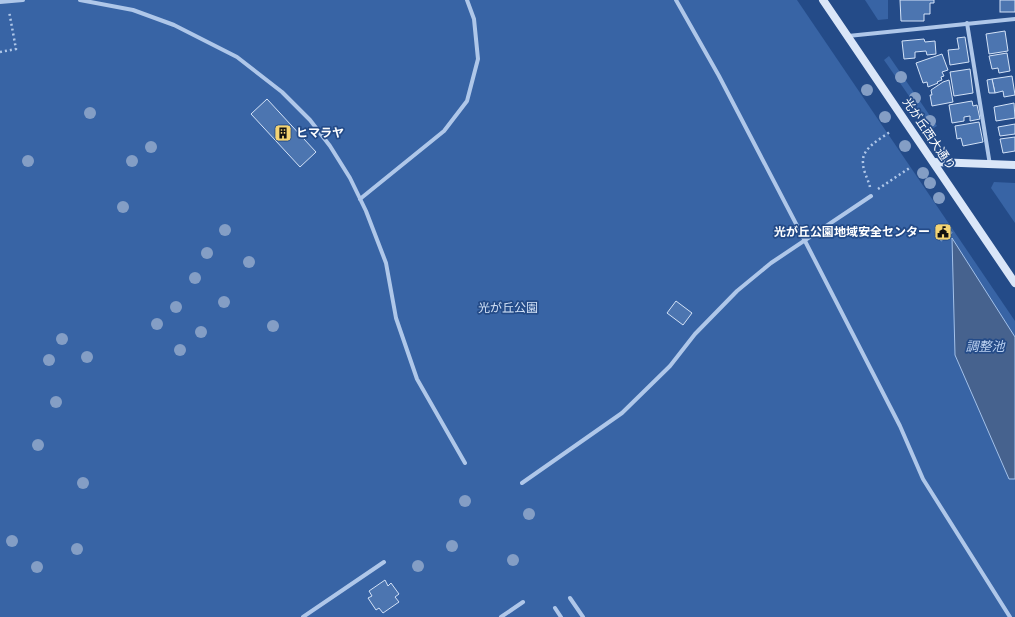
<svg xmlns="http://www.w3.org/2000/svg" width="1015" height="617" font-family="'Fira Sans Condensed','Noto Sans JP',sans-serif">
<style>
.green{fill:#3864a5}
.water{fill:#46628e;stroke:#a3c1ea}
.building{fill:#4c75b0;stroke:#d3e2f7}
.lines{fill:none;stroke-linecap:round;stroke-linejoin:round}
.path{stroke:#afc7e9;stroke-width:2.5;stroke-dasharray:2 3;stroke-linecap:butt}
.street{stroke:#afc7e9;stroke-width:4}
.secondary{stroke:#dae6f8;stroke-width:8}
.tree{fill:#849ec5}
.labels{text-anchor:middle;stroke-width:3.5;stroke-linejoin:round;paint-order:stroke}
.poi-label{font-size:12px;font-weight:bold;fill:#fff;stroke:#244b88;text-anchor:start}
.street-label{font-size:12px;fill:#fff;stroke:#244b88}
.park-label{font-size:12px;fill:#d3e2f7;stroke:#244b88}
.water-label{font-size:13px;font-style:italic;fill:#bbd1f1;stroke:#244b88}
</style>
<rect width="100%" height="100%" fill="#244b88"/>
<g class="green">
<path d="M 0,0 L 797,0 L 1015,321 L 1015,617 L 0,617 Z"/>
<path d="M 865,0 L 888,0 L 888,19 L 878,20 Z"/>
<path d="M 889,56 L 937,126 L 932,129 L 884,60 Z"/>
<path d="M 994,182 L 1015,183 L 1015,223 L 991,188 Z"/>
</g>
<path class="water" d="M 952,238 L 1015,337 L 1015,479 L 1009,479 L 955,355 Z"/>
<g class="building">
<path d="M 900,0 L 934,0 L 934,3 L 930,3 L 930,14 L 924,14 L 924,21 L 901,21 Z"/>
<rect x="1000" y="0" width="15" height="12"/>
<path d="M 1005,31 L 1008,51 L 989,54 L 986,34 Z"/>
<path d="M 965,37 L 969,62 L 950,65 L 948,50 L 959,49 L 957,38 Z"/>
<path d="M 924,39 L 925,42 L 935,41 L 936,54 L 927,55 L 926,51 L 915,52 L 915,58 L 904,59 L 902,41 Z"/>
<path d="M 1007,53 L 1010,71 L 999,73 L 998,68 L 992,69 L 989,56 Z"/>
<path d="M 942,54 L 948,70 L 942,72 L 944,76 L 941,77 L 942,80 L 937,82 L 938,83 L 928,87 L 927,82 L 923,83 L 916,63 Z"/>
<path d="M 970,69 L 973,93 L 954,96 L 950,72 Z"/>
<path d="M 1012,76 L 1015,95 L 1004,97 L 1003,91 L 995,93 L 992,79 Z"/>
<path d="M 992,79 L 995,93 L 989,93 L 987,80 Z"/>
<path d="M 949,80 L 953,102 L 932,106 L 930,95 L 932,95 L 931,90 L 943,82 Z"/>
<path d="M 267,99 L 316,152 L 300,167 L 251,114 Z"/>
<path d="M 972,101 L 973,106 L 977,105 L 980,119 L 970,121 L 970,116 L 964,117 L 964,121 L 952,123 L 949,105 Z"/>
<path d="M 1014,103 L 1015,118 L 996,121 L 994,107 Z"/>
<path d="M 979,122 L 983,142 L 963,146 L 961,138 L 957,139 L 955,126 Z"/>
<path d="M 1015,124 L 1015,134 L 1000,136 L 998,127 Z"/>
<path d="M 1015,137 L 1015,151 L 1003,153 L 1000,139 Z"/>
<path d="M 946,224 L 952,233 L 941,241 L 935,231 Z"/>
<path d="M 676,301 L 692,313 L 683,325 L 667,313 Z"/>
<path d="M 385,580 L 388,586 L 391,583 L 399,594 L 395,597 L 399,602 L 383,613 L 379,608 L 376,610 L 368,598 L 372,596 L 369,591 Z"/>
</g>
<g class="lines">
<g class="path">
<path d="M 0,52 L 16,49 L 9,11"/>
<path d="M 870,187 C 868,179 863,171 863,163 C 861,148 881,139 891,131"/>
<path d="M 878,189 L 911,167"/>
</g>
<g class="street">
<path d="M 80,0 L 133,10 L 174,25 L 237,57 L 282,92 L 310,120 L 330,146 L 350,178 L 366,211 L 386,263 L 396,318 L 417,379 L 465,463"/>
<path d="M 676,0 L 719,76 L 805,241 L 900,426 L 923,479 L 1010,617"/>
<path d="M 0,2 L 23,0"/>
<path d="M 967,23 L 990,165"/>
<path d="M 848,36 L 1015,19"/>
<path d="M 360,199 L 444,131 L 467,101 L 478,59 L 474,19 L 467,0"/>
<path d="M 522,483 L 622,413 L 670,366 L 695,334 L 737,291 L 771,263 L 871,196"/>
<path d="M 570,598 L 583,617"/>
<path d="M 555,608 L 561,617"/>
<path d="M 303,617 L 384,562"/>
<path d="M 501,617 L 523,602"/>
</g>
<g class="secondary">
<path d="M 823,0 L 1015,283"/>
<path d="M 934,162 L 1015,165"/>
</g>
</g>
<g class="tree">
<circle cx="901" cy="77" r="6"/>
<circle cx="867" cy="90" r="6"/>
<circle cx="915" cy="98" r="6"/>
<circle cx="90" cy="113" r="6"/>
<circle cx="885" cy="117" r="6"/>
<circle cx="930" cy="121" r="6"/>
<circle cx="905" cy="146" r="6"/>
<circle cx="151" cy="147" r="6"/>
<circle cx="28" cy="161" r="6"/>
<circle cx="132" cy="161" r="6"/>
<circle cx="923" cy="173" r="6"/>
<circle cx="930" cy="183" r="6"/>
<circle cx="939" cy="198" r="6"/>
<circle cx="123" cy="207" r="6"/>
<circle cx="225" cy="230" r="6"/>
<circle cx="207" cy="253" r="6"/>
<circle cx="249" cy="262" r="6"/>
<circle cx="195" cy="278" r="6"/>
<circle cx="224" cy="302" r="6"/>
<circle cx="176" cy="307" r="6"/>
<circle cx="157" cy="324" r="6"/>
<circle cx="273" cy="326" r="6"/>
<circle cx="201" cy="332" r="6"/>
<circle cx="62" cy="339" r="6"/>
<circle cx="180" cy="350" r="6"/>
<circle cx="87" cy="357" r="6"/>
<circle cx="49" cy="360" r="6"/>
<circle cx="56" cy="402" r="6"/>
<circle cx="38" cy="445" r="6"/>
<circle cx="83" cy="483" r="6"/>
<circle cx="465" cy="501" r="6"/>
<circle cx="529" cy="514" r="6"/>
<circle cx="12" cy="541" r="6"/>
<circle cx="452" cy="546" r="6"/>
<circle cx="77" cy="549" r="6"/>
<circle cx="513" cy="560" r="6"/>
<circle cx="418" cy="566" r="6"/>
<circle cx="37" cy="567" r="6"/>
</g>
<defs>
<g id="building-square" transform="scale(0.9)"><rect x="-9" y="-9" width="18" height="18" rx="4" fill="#f4d473" stroke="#244b88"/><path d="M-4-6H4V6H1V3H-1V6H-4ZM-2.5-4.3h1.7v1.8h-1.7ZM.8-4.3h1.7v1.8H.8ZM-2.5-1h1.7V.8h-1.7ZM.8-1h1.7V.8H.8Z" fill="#111"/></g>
<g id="civic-square" transform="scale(0.9)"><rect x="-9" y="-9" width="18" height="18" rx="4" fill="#f4d473" stroke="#244b88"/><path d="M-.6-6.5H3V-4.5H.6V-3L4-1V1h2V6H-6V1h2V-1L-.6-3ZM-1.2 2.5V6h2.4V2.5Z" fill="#111"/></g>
</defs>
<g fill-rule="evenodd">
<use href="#building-square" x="283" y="133"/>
<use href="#civic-square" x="943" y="232"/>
</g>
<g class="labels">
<g class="poi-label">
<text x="296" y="137">ヒマラヤ</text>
<text x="930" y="236" text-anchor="end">光が丘公園地域安全センター</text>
</g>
<g class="street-label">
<text transform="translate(929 134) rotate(56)" y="4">光が丘西大通り</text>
</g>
<g class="park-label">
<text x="508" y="312">光が丘公園</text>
</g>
<g class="water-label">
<text x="985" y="351">調整池</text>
</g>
</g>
</svg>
